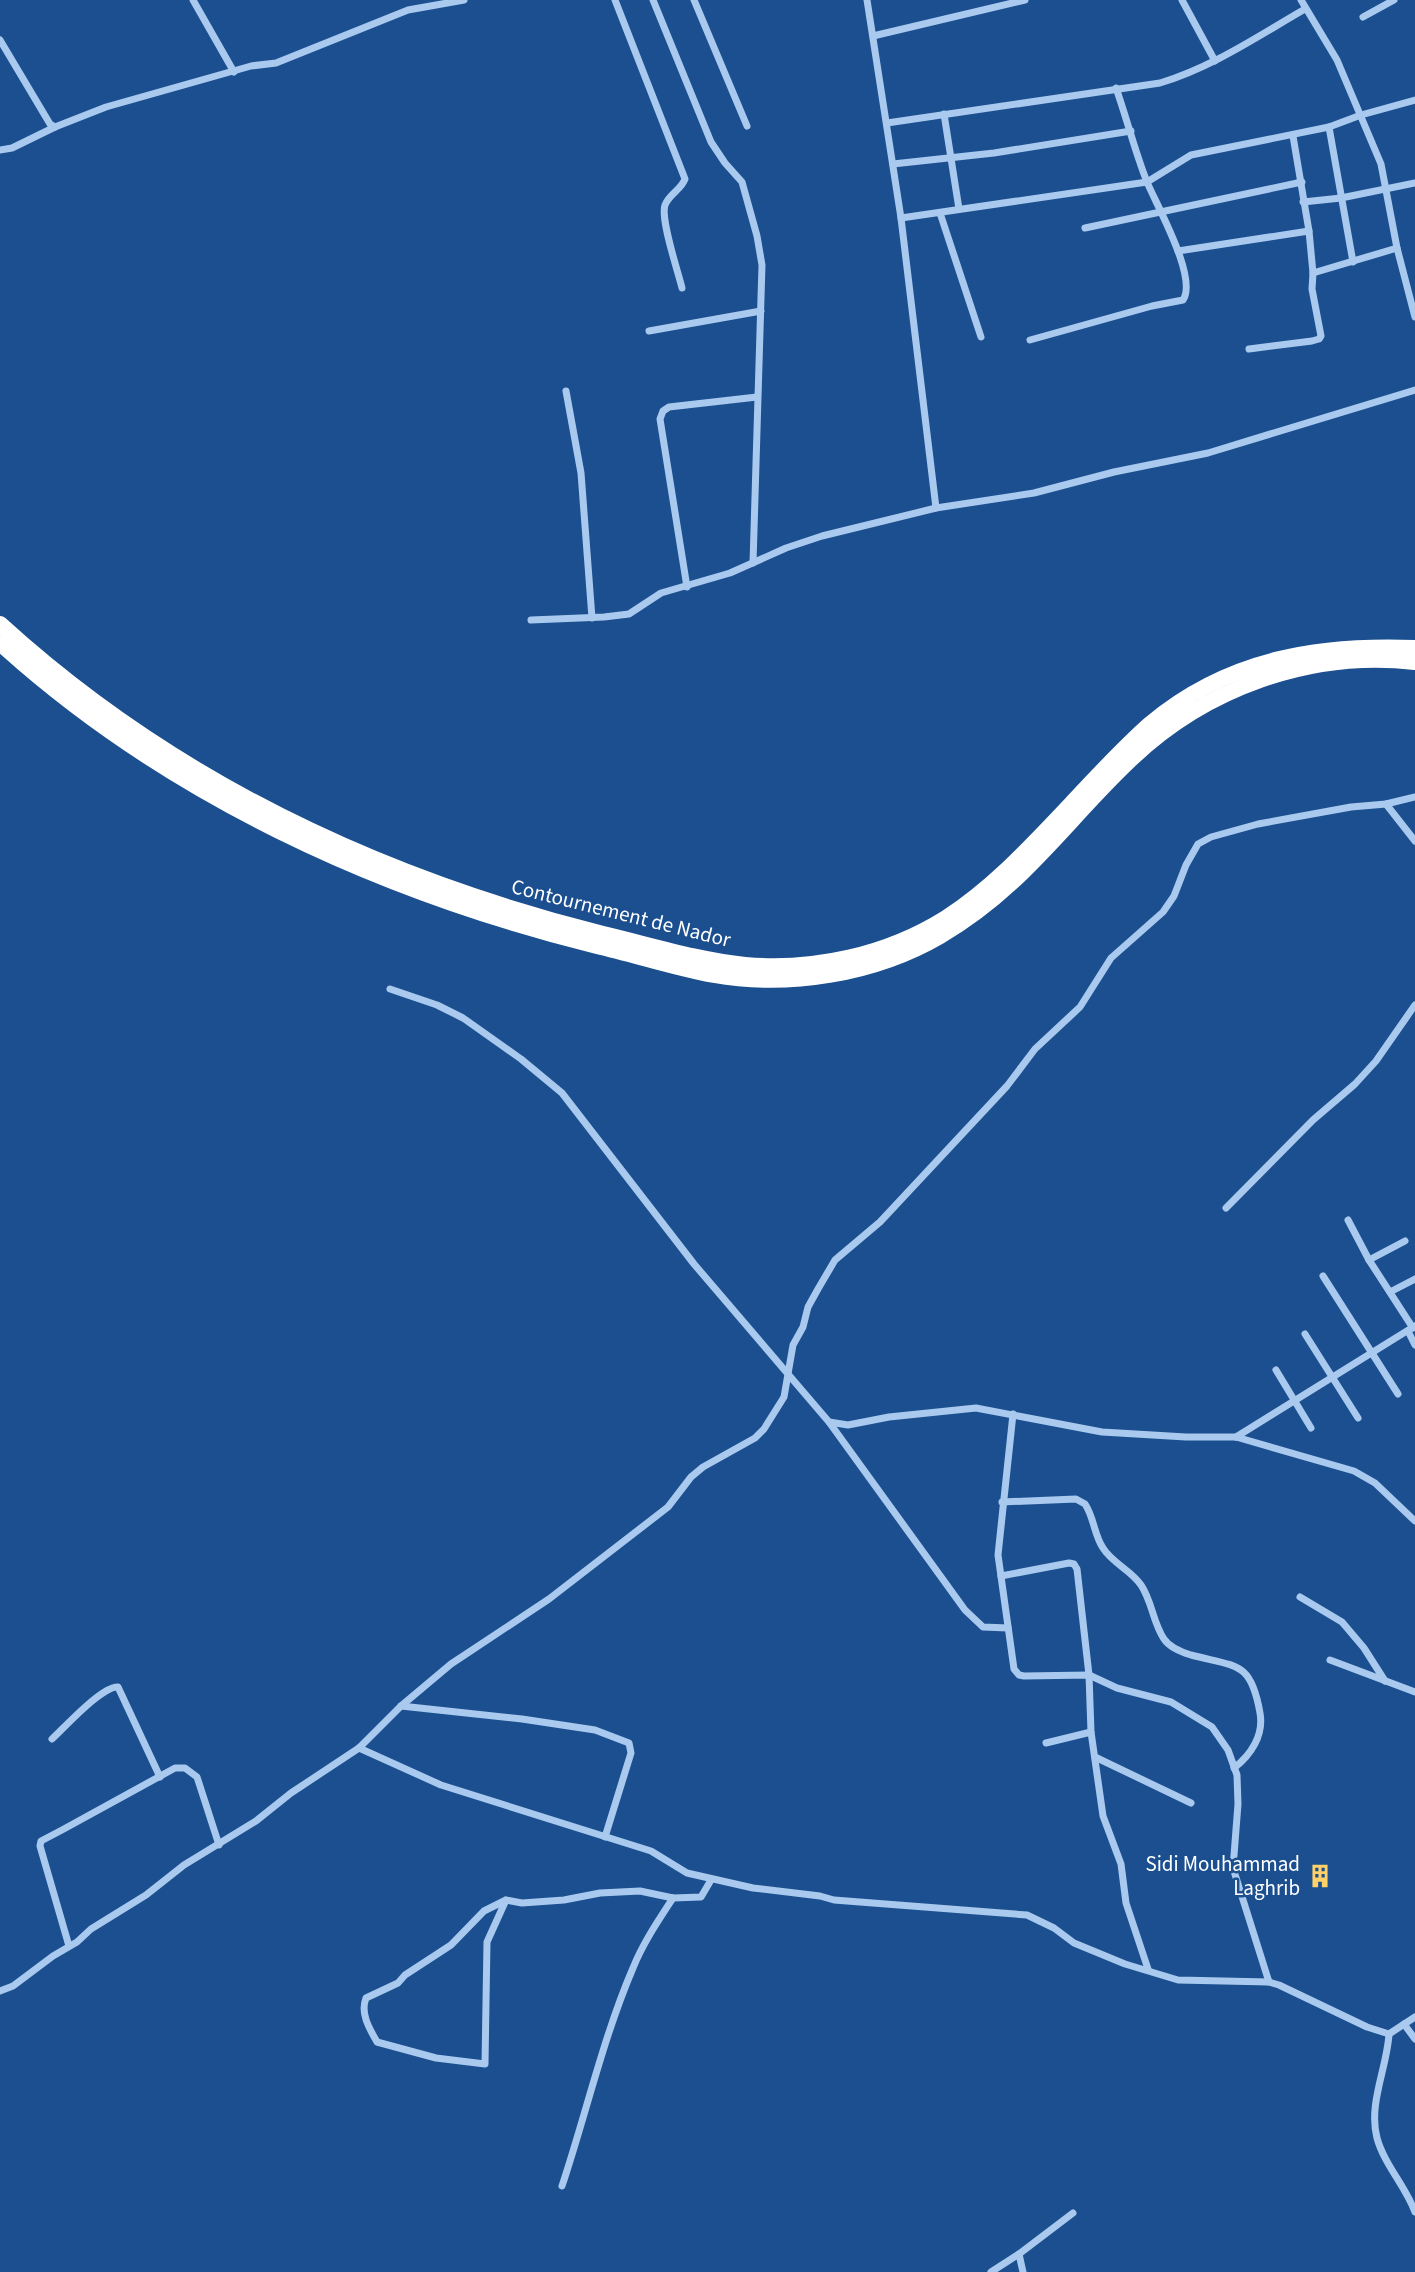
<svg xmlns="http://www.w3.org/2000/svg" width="1415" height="2272" font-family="'Source Sans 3',sans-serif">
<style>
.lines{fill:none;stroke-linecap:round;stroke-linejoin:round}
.street{stroke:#a9c9ee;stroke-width:7}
.highway{stroke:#fff;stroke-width:16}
.labels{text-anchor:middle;stroke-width:5;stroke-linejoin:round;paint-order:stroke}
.street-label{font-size:21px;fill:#fff;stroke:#1b4f8f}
.poi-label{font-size:21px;fill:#fff;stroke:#1b4f8f;text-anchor:end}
</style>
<rect width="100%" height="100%" fill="#1b4f8f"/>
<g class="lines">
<g class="street">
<path d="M 193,0 L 234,72"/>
<path d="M 615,0 L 685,179 C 681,190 670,193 665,205 C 660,219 678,271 682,288"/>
<path d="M 653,0 L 711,142 L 725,163 L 742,182 L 757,236 L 762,265 L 753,563"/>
<path d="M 694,0 L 747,126"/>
<path d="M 867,0 L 901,218 L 936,508"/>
<path d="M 1182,0 L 1215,61"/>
<path d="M 1301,0 L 1337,60 L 1381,164 L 1397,248 L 1415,317"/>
<path d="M 1363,17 L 1394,0"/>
<path d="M 873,36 L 1025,0"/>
<path d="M 0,40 L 50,124 L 55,127"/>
<path d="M 944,114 L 959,209"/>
<path d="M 887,123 L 1160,83 C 1213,67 1258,36 1305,9"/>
<path d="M 1329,127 L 1353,262"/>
<path d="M 0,150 L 12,148 L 55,127 L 106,107 L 251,66 L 276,63 L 408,10 L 464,0"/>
<path d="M 893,164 L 994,153 L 1131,131"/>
<path d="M 1303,202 L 1341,198 L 1415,183"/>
<path d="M 940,213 L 981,337"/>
<path d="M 901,218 L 1147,182 L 1191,155 L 1329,127 L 1361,115 L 1415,100"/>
<path d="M 1085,228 L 1302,182"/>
<path d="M 1178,251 L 1309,231"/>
<path d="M 1313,273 L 1397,248"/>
<path d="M 649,331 L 761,311"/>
<path d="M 1030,340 L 1152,306 L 1183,300 C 1198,278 1157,206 1147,182 C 1135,152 1127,119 1116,88"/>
<path d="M 1249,349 L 1312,341 L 1319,339 L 1321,336 L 1312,289 L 1313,273 L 1309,231 L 1293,136"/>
<path d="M 566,391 L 581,473 L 592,618"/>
<path d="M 687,587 L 660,419 L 663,411 L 669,407 L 757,397"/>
<path d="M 531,620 L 604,617 L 629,614 L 661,593 L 730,573 L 786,548 L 822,536 L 936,508 L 1034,493 L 1114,472 L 1208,453 L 1415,390"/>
<path d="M 1386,804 L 1415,841"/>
<path d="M 390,989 L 437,1005 L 463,1018 L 521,1059 L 562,1093 L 694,1264 L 829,1422 L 848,1425 L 889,1417 L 976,1408 L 1102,1432 L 1186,1437 L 1236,1437 L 1354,1471 L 1375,1483 L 1415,1521"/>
<path d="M 1226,1208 L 1313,1120 L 1355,1084 L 1376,1061 L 1415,1005"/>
<path d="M 1348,1220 L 1369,1260 L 1413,1328"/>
<path d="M 1369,1260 L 1405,1241"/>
<path d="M 1323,1276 L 1398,1394"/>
<path d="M 1390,1292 L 1415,1279"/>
<path d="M 1408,1331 L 1415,1345"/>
<path d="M 1305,1334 L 1358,1418"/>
<path d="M 1276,1370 L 1311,1428"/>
<path d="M 1013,1414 L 998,1555 L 1014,1669 L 1019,1675 L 1024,1676 L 1089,1675 L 1117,1688 L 1171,1702 L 1212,1727 L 1228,1750 L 1237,1775 L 1238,1804 L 1233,1868 L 1269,1982"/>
<path d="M 829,1422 L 965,1610 L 983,1627 L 1008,1628"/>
<path d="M 1236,1437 L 1415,1326"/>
<path d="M 1002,1502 L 1076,1499 L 1085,1504 C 1094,1517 1094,1535 1103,1548 C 1112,1563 1131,1570 1141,1585 C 1152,1601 1153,1623 1164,1639 C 1170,1648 1181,1652 1191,1655 C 1237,1667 1251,1661 1260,1713 C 1264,1735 1251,1755 1234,1768"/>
<path d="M 1001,1576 L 1069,1563 L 1074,1564 L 1077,1569 L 1089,1675 L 1091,1732 L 1103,1816 L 1121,1864 L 1126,1903 L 1148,1969"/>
<path d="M 1300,1597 L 1342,1622 L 1364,1648 L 1385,1681"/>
<path d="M 1330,1660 L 1415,1692"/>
<path d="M 401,1706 L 522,1719 L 595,1730 L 629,1743 L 631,1753 L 605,1837"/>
<path d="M 52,1739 C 65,1727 102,1686 118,1687 L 160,1777"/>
<path d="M 1046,1743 L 1091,1732"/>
<path d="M 359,1748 L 441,1785 L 651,1851 L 687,1873 L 753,1888 L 820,1896 L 834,1900 L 1027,1915 L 1054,1928 L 1074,1943 L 1125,1964 L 1178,1980 L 1269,1982 L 1279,1985 L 1367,2027 L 1389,2034 C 1387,2068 1368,2104 1377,2138 C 1384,2164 1406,2187 1415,2212"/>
<path d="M 1095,1757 L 1191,1803"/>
<path d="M 506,1900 L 487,1942 L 485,2064 L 436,2058 L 377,2042 C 369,2028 360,2013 366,1998 L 398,1983 L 405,1975 L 451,1945 L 484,1911 L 506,1900 L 522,1903 L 564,1900 L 600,1893 L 640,1891 L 673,1898 L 701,1897 L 711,1880"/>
<path d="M 69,1946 L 40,1846 L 41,1841 L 62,1830 L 175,1768 L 185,1768 L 197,1777 L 219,1845"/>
<path d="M 0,1991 L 13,1986 L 53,1956 L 77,1942 L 91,1929 L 146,1895 L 184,1865 L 256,1821 L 291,1793 L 359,1748 L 401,1706 L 451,1664 L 549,1599 L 668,1507 L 691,1477 L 703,1467 L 755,1438 L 764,1429 L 784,1397 L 793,1345 L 803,1327 L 808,1307 L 818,1289 L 835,1260 L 880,1222 L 1007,1086 L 1035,1049 L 1080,1007 L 1111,958 L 1163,912 L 1174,896 L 1186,865 L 1198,844 L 1211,837 L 1258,824 L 1351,807 L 1386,804 L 1415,797"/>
<path d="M 1404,2024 L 1415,2039"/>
<path d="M 1389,2034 L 1415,2017"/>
<path d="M 562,2186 C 586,2114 603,2038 633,1968 C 643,1943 658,1921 673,1898"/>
<path d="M 1019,2254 L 1023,2272"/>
<path d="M 991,2272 L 1019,2254 L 1073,2213"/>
</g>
<g class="highway">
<path d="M 0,624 C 171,780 380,878 603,934 C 650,945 697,960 745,965 C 814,971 887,955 946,918 C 994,887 1032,845 1071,804 C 1097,776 1122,749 1150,724 C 1227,659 1318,644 1415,648"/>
<path d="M 0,643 C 167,795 380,892 597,946 C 636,955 675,968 714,975 C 789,988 875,974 940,936 C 1020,890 1064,823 1128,762 C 1204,688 1310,650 1415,662"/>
</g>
</g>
<defs>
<g id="building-bare" transform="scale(1.89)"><path d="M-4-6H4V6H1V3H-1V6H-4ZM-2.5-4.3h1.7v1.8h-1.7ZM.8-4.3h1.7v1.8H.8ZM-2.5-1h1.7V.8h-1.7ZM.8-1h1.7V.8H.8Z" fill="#ffd166" stroke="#1b4f8f" stroke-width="2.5" paint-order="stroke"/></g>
</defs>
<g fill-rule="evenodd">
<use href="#building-bare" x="1320" y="1876"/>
</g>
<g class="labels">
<g class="street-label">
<text transform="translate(621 913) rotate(14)" y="7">Contournement de Nador</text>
</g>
<g class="poi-label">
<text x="1300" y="1871">Sidi Mouhammad<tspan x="1300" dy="24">Laghrib</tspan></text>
</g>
</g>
</svg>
